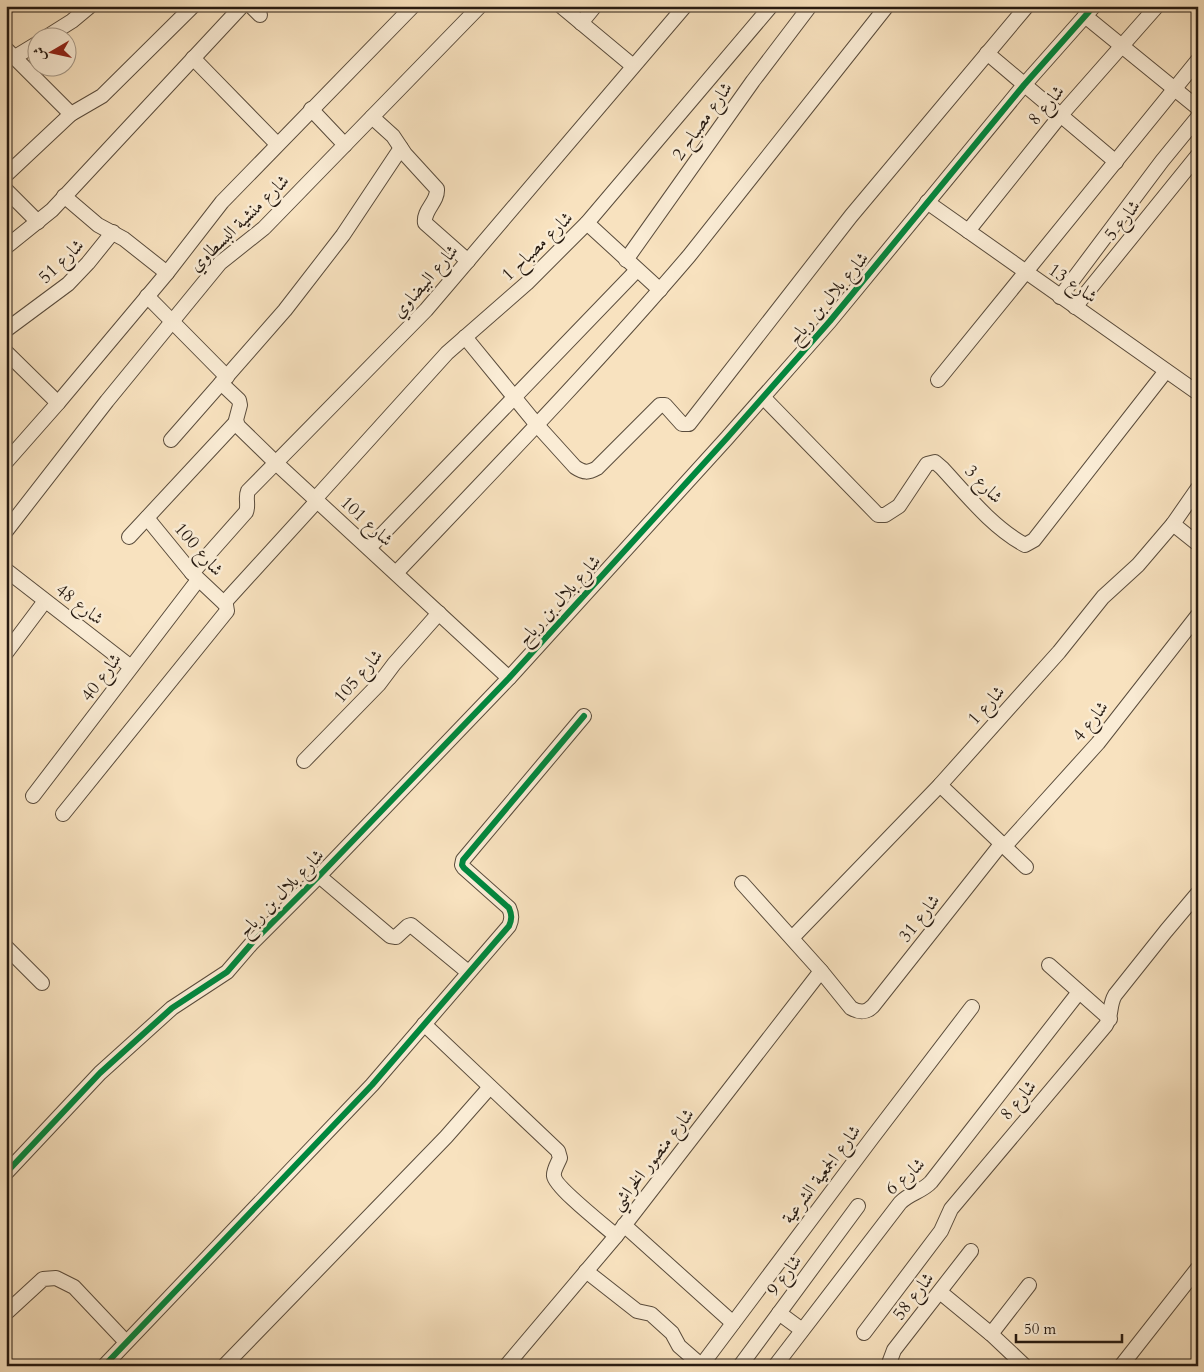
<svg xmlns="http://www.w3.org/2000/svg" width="1204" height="1372" font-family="Cardo,Amiri,serif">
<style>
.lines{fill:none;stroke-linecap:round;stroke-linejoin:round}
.street-casing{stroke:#5a4c3c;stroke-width:16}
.street{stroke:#faecd5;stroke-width:14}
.cycleway-casing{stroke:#faecd5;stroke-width:9}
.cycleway{stroke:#00873e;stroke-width:6}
.labels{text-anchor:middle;stroke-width:5;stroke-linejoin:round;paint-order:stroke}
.street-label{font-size:18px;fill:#261a11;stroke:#faecd5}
</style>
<rect width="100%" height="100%" fill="#f8e2bf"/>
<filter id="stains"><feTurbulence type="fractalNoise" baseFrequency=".004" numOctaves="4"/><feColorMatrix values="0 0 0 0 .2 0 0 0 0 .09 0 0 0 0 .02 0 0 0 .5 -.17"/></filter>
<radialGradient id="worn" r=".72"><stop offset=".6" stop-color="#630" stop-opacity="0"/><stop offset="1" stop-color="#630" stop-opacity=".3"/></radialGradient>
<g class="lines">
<g class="street-casing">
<g id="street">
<path d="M 251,6 L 260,15"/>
<path d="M 561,6 L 633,66"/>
<path d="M 6,8 L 8,6"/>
<path d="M 1085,16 L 1198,108"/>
<path d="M 581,23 L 595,6"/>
<path d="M 45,38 L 72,21 L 90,6"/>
<path d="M 6,49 L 71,114"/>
<path d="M 987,53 L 1116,162"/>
<path d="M 15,57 L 38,43"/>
<path d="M 193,58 L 277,144"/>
<path d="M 311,109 L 345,145"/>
<path d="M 372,117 L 393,136 L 405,154 L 437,189 C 438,202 423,210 425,223 L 468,261"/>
<path d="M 6,175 L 71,114 L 102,96 L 193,6"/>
<path d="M 6,190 L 38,222"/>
<path d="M 64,196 L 98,225 L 124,239 L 167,273"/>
<path d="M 927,202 L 1198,393"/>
<path d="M 587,223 L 660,290"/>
<path d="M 968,231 L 1060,116 L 1157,6"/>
<path d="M 6,247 L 52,210 L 242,6"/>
<path d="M 626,260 L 753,81 L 810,6"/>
<path d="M 147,296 L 227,377"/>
<path d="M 1060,297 L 1162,161 L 1198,117"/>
<path d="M 1075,307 L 1198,155"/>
<path d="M 6,330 L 68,284 L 88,263 L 113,232"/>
<path d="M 465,337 L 537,425 L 575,467 C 584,473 588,473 597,468 L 660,405 L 665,405 L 682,424 L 689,424 L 851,216 L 1027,6"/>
<path d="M 6,352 L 58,403"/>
<path d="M 938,380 L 1198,60"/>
<path d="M 221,383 L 239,400 L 240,405 L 236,420 L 238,426 L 276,463 L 509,678"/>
<path d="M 763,397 L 878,515 L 885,515 L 899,506 L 927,464 L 935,462 L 942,468 C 967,495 992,527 1025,545 L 1034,540 L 1166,371"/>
<path d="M 171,440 L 285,310 L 343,235 L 401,148"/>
<path d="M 6,462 L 58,403 L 167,273 L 222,202 L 413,6"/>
<path d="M 315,499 L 447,353 L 527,283 L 587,223 L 771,6"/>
<path d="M 1173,524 L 1198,544"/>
<path d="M 6,531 L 107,401 L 220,263 L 264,228 L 480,6"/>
<path d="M 129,537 L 236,422"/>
<path d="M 369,548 L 637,270"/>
<path d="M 6,570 L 131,667"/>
<path d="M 192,573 L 246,512 C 249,505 245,498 248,491 L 426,310 L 685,6"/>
<path d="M 396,573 C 495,469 595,366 689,256 L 887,6"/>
<path d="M 224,603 L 317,501"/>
<path d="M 6,653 L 45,601"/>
<path d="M 304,761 L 379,684 L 394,664 L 439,613"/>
<path d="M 940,785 L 1026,867"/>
<path d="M 33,796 L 198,580"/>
<path d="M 63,814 L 227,611 L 226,605 L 192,573 L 147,518"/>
<path d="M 1005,846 L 1098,743 L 1198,615"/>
<path d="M 319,876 L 390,936 L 396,937 L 408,926 L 411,925 L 468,972"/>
<path d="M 742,883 L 821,971 L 851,1008 C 860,1013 866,1013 873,1006 L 1002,843"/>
<path d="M 792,938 L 940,785 L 1059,652 L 1103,597 L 1138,565 L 1173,524 L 1198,488"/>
<path d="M 6,947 L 42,983"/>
<path d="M 1049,965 L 1110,1019"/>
<path d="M 424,1024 L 558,1151 L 560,1158 C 558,1163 553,1171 554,1176 C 555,1187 606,1227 616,1236"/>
<path d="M 6,1173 L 100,1073 L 172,1008 L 227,972 L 252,943 L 319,876 L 509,678 L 727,438 L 830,321 L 1024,85 L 1094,6"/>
<path d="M 624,1225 L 733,1323"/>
<path d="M 586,1271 L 637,1311 L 651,1314 L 672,1333 L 679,1346 L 702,1366"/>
<path d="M 940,1292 L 991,1334 L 1025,1366"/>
<path d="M 6,1313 L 43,1279 L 56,1278 L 74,1287 L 126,1342"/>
<path d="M 779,1313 L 802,1330"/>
<path d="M 864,1333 L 941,1231 L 951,1209 L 1106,1025 C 1112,1015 1109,1005 1115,995 L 1166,931 L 1198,893"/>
<path d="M 991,1334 L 1029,1285"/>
<path d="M 104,1366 L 372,1085 L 509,926 C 512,919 512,915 509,908 L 464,868 L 462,865 L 463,860 L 584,716"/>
<path d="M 224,1366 L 446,1137 L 490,1087"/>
<path d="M 506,1366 L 616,1236 L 821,971"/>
<path d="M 701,1366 L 872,1138 L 972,1007"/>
<path d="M 740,1366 L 858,1206"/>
<path d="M 775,1366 L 900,1203 C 909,1193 922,1192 931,1182 L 1079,992"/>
<path d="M 888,1366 L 894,1350 L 971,1251"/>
<path d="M 1121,1366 L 1198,1268"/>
</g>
</g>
<use href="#street" class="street"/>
<g class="cycleway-casing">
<g id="cycleway">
<path d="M 6,1173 L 100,1073 L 172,1008 L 227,972 L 252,943 L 319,876 L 509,678 L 727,438 L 830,321 L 1024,85 L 1094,6"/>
<path d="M 104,1366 L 372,1085 L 509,926 C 512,919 512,915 509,908 L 464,868 L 462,865 L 463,860 L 584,716"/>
</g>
</g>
<use href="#cycleway" class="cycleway"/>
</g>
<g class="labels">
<g class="street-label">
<text transform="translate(1046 105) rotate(-50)" y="6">شارع 8</text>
<text transform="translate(702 121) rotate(-55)" y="6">شارع مصباح 2</text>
<text transform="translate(1122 220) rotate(-51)" y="6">شارع 5</text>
<text transform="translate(239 223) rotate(-44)" y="6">شارع منشية البسطاوي</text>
<text transform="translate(537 246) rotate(-44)" y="6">شارع مصباح 1</text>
<text transform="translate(61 261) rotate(-44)" y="6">شارع 51</text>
<text transform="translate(425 281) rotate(-49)" y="6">شارع البيضاوي</text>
<text transform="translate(1073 283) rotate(35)" y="6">شارع 13</text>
<text transform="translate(828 298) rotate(-50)" y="6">شارع بلال بن رباح</text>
<text transform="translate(984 484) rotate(46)" y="6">شارع 3</text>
<text transform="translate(367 521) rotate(43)" y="6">شارع 101</text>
<text transform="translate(199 549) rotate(49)" y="6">شارع 100</text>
<text transform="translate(559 600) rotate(-48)" y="6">شارع بلال بن رباح</text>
<text transform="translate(80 604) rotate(38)" y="6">شارع 48</text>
<text transform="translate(358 676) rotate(-49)" y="6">شارع 105</text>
<text transform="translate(101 677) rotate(-53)" y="6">شارع 40</text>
<text transform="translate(986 705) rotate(-48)" y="6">شارع 1</text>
<text transform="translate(1090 721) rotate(-51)" y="6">شارع 4</text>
<text transform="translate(281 893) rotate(-46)" y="6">شارع بلال بن رباح</text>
<text transform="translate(919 918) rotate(-52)" y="6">شارع 31</text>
<text transform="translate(1018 1100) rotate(-50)" y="6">شارع 8</text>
<text transform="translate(652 1159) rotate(-52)" y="6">شارع منصور الخراشي</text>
<text transform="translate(821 1174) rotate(-53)" y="6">شارع الجمعية الشرعية</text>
<text transform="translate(905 1176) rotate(-41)" y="6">شارع 6</text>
<text transform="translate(784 1275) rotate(-53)" y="6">شارع 9</text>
<text transform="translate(913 1296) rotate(-52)" y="6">شارع 58</text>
</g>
</g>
<rect width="1204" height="1372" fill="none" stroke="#f8e2bf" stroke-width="25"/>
<rect x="8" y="8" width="1189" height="1357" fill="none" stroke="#261a11" stroke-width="2.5"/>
<rect x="12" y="12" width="1179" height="1347" fill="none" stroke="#261a11"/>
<g transform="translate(52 52) rotate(261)"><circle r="24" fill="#faecd5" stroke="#a59887"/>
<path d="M0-4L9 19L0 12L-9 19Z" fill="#8f2418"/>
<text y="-8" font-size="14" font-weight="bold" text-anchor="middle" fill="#261a11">ش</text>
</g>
<path d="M1016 1334v8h106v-8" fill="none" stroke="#261a11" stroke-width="2.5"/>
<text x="1024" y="1334" font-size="15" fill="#261a11" stroke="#faecd5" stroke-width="4" paint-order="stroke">50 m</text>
<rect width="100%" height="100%" filter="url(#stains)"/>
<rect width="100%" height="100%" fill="url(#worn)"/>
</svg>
